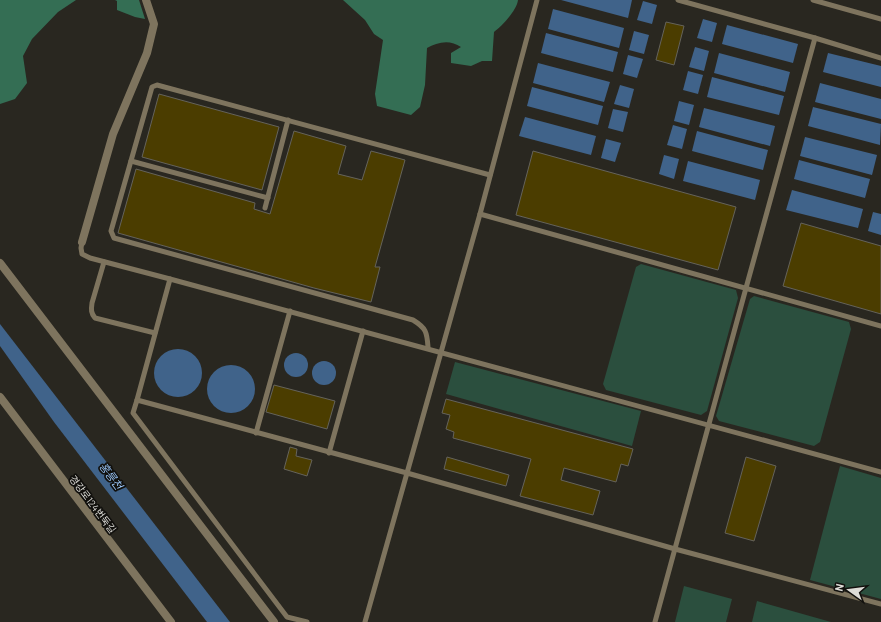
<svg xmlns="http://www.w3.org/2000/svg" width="881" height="622" font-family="Barlow,'Noto Sans KR',sans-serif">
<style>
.green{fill:#2b4f3e}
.forest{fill:#346e54}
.water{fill:#40638a}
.building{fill:#4b3d00;stroke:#65635b}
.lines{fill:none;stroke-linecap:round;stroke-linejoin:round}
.service{stroke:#7e745e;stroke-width:5}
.minor{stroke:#7e745e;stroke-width:8}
.labels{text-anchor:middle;stroke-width:3.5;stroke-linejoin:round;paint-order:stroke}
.street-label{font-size:10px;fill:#dddcd7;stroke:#11100d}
.water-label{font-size:11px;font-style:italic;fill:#98c3f5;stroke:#11100d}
</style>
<rect width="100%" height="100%" fill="#292720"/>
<g class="green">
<path d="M 641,264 L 736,290 L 738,298 L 707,411 L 701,415 L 606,390 L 603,384 L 636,267 Z"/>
<path d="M 754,296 L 849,322 L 851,329 L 820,442 L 814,446 L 719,421 L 716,416 L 750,299 Z"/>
<path d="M 455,362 L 641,411 L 632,446 L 446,394 Z"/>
<path d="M 840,466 L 881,478 L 881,599 L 810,580 Z"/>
<path d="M 684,586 L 732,599 L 726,622 L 675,622 Z"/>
<path d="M 757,601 L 831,622 L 752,622 Z"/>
</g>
<g class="forest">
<path d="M 0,0 L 76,0 L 58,12 L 32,39 L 23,56 L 27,83 L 15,99 L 0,104 Z"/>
<path d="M 115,0 L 139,0 L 145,19 L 135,17 L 117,10 L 117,1 Z"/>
<path d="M 343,0 L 518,0 C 517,10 502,26 494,32 L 492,61 L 482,61 L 471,66 L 451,63 L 451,53 L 461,47 C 450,39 437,42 427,48 L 425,85 L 420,107 L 411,115 L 377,106 L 375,94 L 383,40 L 374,34 L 365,20 Z"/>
</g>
<g class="water">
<path d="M 561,0 L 632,0 L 628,18 Z"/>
<path d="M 643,1 L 657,5 L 652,24 L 637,20 Z"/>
<path d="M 553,9 L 624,28 L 619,48 L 548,29 Z"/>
<path d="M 703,19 L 717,23 L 712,42 L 697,38 Z"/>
<path d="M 727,25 L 798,44 L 793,63 L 722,44 Z"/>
<path d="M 634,31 L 649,35 L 644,54 L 629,50 Z"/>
<path d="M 546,33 L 618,52 L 613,72 L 541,53 Z"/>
<path d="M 695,47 L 709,51 L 704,71 L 689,67 Z"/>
<path d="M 719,53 L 790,72 L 785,92 L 714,73 Z"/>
<path d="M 828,53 L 881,66 L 881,87 L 823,72 Z"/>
<path d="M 628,55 L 643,59 L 637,78 L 623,74 Z"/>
<path d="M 538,63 L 610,82 L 604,102 L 533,83 Z"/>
<path d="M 688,71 L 703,75 L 698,94 L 683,90 Z"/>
<path d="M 712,77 L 784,96 L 779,115 L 707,97 Z"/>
<path d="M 820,83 L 881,99 L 881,119 L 815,102 Z"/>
<path d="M 620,85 L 634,89 L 629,108 L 614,104 Z"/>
<path d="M 532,87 L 603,106 L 598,125 L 527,106 Z"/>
<path d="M 679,101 L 694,105 L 689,125 L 674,121 Z"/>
<path d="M 813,107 L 881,124 L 880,145 L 808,126 Z"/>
<path d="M 704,108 L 775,126 L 770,146 L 699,127 Z"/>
<path d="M 613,109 L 628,112 L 623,132 L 608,128 Z"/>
<path d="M 525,117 L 596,136 L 591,155 L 519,136 Z"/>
<path d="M 673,125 L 687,129 L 682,149 L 667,145 Z"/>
<path d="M 697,131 L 768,150 L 763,170 L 692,151 Z"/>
<path d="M 805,137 L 877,155 L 872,175 L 800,156 Z"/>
<path d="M 606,139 L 621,143 L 615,162 L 601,158 Z"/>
<path d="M 664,155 L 679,159 L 674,179 L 659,174 Z"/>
<path d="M 799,160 L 870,179 L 865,198 L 794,179 Z"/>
<path d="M 688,161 L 760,180 L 755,200 L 683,181 Z"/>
<path d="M 792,190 L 863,209 L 858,228 L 786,210 Z"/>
<path d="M 873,212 L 881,214 L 881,235 L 868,231 Z"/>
<path d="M 0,324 L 230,622 L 207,622 L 54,422 L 0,346 Z"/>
<circle cx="178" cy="373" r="24"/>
<circle cx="296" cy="365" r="12"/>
<circle cx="324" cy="373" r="12"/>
<circle cx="231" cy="389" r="24"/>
</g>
<g class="building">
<path d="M 666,22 L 684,26 L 674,65 L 656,60 Z"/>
<path d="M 159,94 L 279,127 L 262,190 L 142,157 Z"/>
<path d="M 294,131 L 346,146 L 338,174 L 362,180 L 371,151 L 405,160 L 375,267 L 380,267 L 371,302 L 314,288 L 118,233 L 136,169 L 255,203 L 254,209 L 270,214 Z"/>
<path d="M 533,151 L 736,207 L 718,270 L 516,215 Z"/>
<path d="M 801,223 L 881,246 L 881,314 L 783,286 Z"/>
<path d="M 274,385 L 335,401 L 327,429 L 266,412 Z"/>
<path d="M 446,399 L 633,449 L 628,466 L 621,464 L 616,482 L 564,468 L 561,480 L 600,491 L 593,515 L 520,496 L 531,459 L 453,438 L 454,432 L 446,429 L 450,415 L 442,413 Z"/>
<path d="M 290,447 L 297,449 L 296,456 L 312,460 L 307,476 L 284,469 Z"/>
<path d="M 447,457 L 509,475 L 506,486 L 444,469 Z"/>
<path d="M 746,457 L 776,466 L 754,541 L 725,533 Z"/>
</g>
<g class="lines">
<g class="service">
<path d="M 813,0 L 881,19"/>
<path d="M 815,38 L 881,58"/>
<path d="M 131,161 L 268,198"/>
<path d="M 265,208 L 288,120"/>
<path d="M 480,214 L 881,326"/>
<path d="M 82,242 L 81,248 L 82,254 L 90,258 L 170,279"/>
<path d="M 104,262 L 92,303 C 91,310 91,313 95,318 L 155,333"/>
<path d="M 428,347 C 427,332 426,328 413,320 L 114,238 L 111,231 L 152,87 L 157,85 L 490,175"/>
<path d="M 137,400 L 170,279 C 407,342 644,406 881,472"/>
<path d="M 256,433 L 290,311"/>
<path d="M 329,453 L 363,331"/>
<path d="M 307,622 L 287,617 L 133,413 L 137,400 L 407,473 L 480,214 L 537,0"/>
<path d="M 365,622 L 407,473 L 675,549 L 881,604"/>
<path d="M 655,622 L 746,288 L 815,38 L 678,0"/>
</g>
<g class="minor">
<path d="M 82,242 L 113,134 L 147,53 L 154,24 L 146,0"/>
<path d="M 0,263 L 274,622"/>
<path d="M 0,397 L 171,622"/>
</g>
</g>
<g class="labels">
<g class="street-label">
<text transform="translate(93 504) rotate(53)" y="4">경강로124번둑길</text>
</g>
<g class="water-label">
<text transform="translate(111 476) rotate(53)" y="4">홍릉천</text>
</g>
</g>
<g transform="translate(849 590) rotate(284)" stroke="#11100d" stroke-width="3" paint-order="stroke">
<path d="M0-3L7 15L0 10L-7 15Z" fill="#dddcd7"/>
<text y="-6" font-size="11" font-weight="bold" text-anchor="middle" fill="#dddcd7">N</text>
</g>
</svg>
